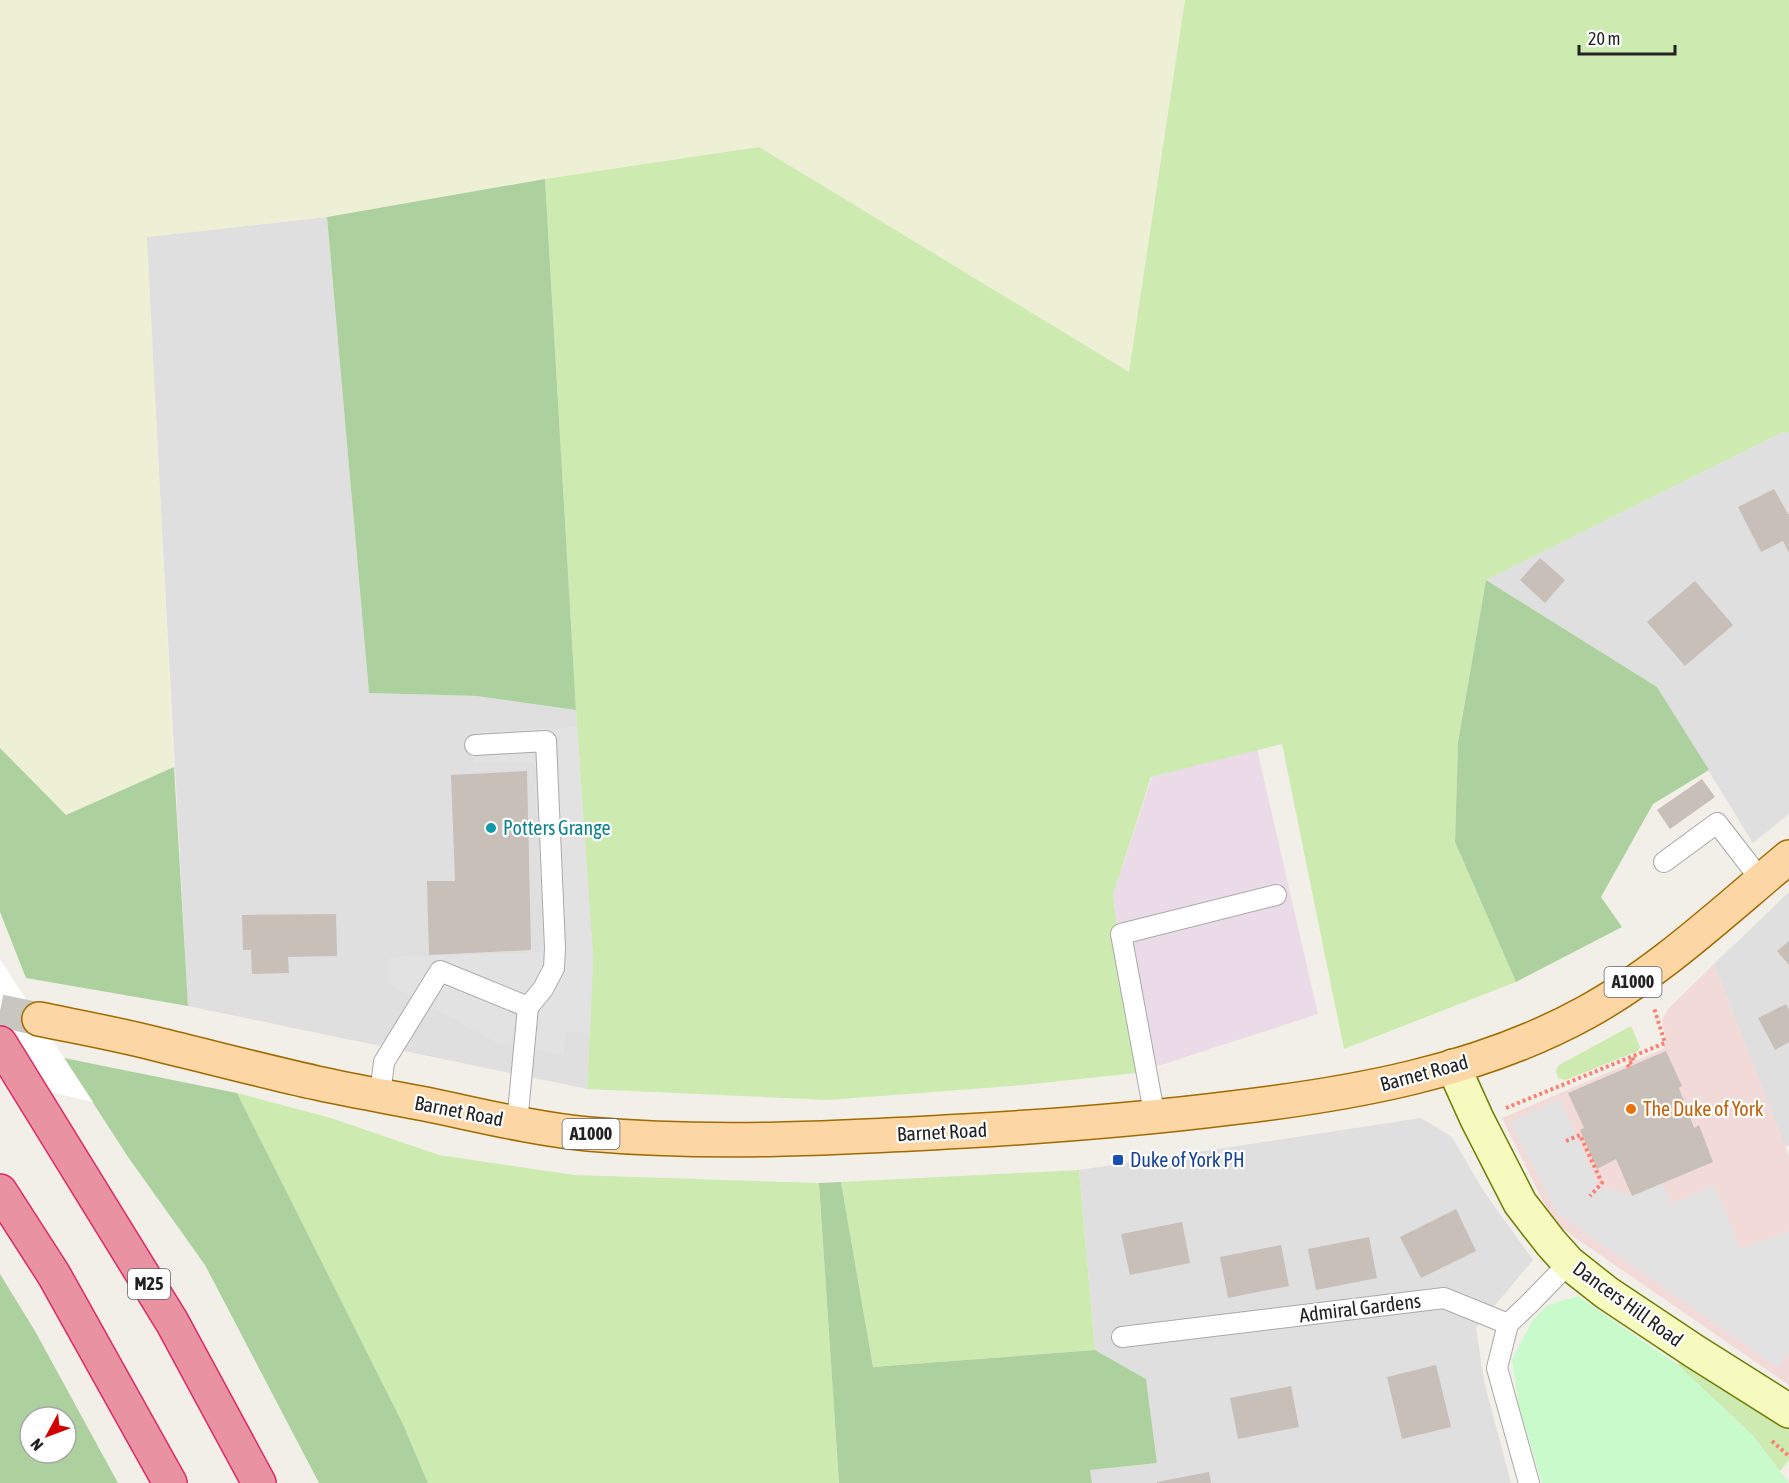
<svg xmlns="http://www.w3.org/2000/svg" width="1789" height="1483" font-family="'Asap Condensed',sans-serif">
<style>
.residential{fill:#e0dfdf}
.commercial{fill:#f2dad9}
.industrial{fill:#ebdbe8}
.farmland{fill:#eef0d5}
.grass{fill:#cdebb0}
.forest{fill:#add19e;fill-rule:evenodd}
.park{fill:#c8facc}
.parking{fill:#e2e2e2}
.pier{fill:#fff}
.building{fill:#c7bfb8}
.lines{fill:none;stroke-linecap:round;stroke-linejoin:round}
.primary-tunnel{stroke:#c8c6c1;stroke-width:33;stroke-dasharray:33 16;stroke-linecap:butt}
.lane-casing{stroke:#a9a9a9;stroke-width:22}
.secondary-casing{stroke:#707d05;stroke-width:36}
.primary-casing{stroke:#a06b00;stroke-width:36}
.highway-casing{stroke:#dc2a67;stroke-width:36}
.path{stroke:#fa8072;stroke-width:4;stroke-dasharray:3 3;stroke-linecap:butt}
.lane{stroke:#fff;stroke-width:20}
.secondary{stroke:#f7fabf;stroke-width:33}
.primary{stroke:#fcd6a4;stroke-width:33}
.highway{stroke:#e892a2;stroke-width:33}
.culture-dot{fill:#0f9aa8;stroke:#fff;stroke-width:2}
.food-dot{fill:#e8710a;stroke:#fff;stroke-width:2}
.transit-dot{fill:#1a4fb4;stroke:#fff;stroke-width:2}
.labels{text-anchor:middle;stroke-width:4.5;stroke-linejoin:round;paint-order:stroke}
.shield{fill:#fff;stroke:#646464;stroke-width:1.5}
.shield-label{font-size:18px;font-weight:bold;fill:#222}
.culture-label{font-size:20px;fill:#0d838f;stroke:#fff;text-anchor:start}
.street-label{font-size:20px;fill:#222;stroke:#fff}
.food-label{font-size:20px;fill:#c56008;stroke:#fff;text-anchor:start}
.transit-label{font-size:20px;fill:#164399;stroke:#fff;text-anchor:start}
</style>
<rect width="100%" height="100%" fill="#f2efe9"/>
<g class="residential">
<path d="M 327,217 L 369,693 L 477,696 L 576,710 L 593,958 L 587,1089 L 188,1006 L 146,237 Z"/>
<path d="M 1783,432 L 1789,433 L 1789,814 L 1753,843 L 1657,687 L 1486,580 Z"/>
<path d="M 1789,892 L 1789,1145 L 1785,1147 L 1714,964 Z"/>
<path d="M 1421,1118 L 1452,1137 L 1483,1190 L 1533,1260 L 1476,1328 L 1484,1381 L 1511,1483 L 1092,1483 L 1089,1470 L 1157,1463 L 1146,1379 L 1095,1350 L 1079,1170 Z"/>
</g>
<path class="commercial" d="M 1714,964 L 1789,1156 L 1789,1385 L 1554,1223 L 1502,1118 L 1663,1049 L 1666,1041 L 1662,1019 L 1669,1008 Z"/>
<path class="industrial" d="M 1257,749 L 1318,1014 L 1136,1073 L 1113,895 L 1152,777 Z"/>
<path class="farmland" d="M 0,0 L 1185,0 L 1129,372 L 759,148 L 545,179 L 327,217 L 147,237 L 174,767 L 66,815 L 0,748 Z"/>
<g class="grass">
<path d="M 1185,0 L 1789,0 L 1789,433 L 1783,432 L 1486,580 L 1458,742 L 1455,842 L 1516,982 L 1344,1049 L 1282,744 L 1151,777 L 1113,895 L 1136,1073 L 1023,1085 L 828,1100 L 587,1089 L 593,958 L 576,710 L 545,179 L 759,147 L 1129,372 Z"/>
<path d="M 1631,1026 L 1640,1047 L 1638,1051 L 1566,1080 L 1558,1078 L 1556,1071 L 1559,1065 Z"/>
<path d="M 237,1093 L 331,1118 L 439,1155 L 574,1175 L 819,1183 L 839,1483 L 428,1483 L 402,1422 Z"/>
<path d="M 1079,1170 L 1095,1350 L 873,1367 L 841,1182 Z"/>
<path d="M 1683,1359 L 1789,1427 L 1789,1460 L 1780,1471 L 1753,1436 L 1678,1365 Z"/>
</g>
<g class="forest">
<path d="M 545,179 L 576,710 L 477,696 L 369,693 L 327,217 Z"/>
<path d="M 1486,580 L 1657,687 L 1709,770 L 1653,804 L 1601,897 L 1622,927 L 1516,982 L 1455,842 L 1458,742 Z"/>
<path d="M 0,748 L 66,815 L 174,767 L 188,1006 L 26,978 L 0,912 Z"/>
<path d="M 64,1058 L 237,1093 L 402,1422 L 428,1483 L 319,1483 L 205,1265 L 128,1157 Z"/>
<path d="M 841,1182 L 873,1367 L 1095,1350 L 1146,1379 L 1157,1463 L 1090,1470 L 1092,1483 L 839,1483 L 819,1183 Z"/>
<path d="M 0,1274 L 35,1331 L 118,1483 L 0,1483 ZM 30,1417 L 66,1417 L 66,1453 L 30,1453 Z"/>
</g>
<path class="park" d="M 1578,1296 L 1678,1365 L 1753,1436 L 1789,1483 L 1542,1483 L 1519,1407 L 1512,1360 L 1532,1321 L 1548,1305 Z"/>
<g class="parking">
<path d="M 577,727 L 593,958 L 590,1033 L 565,1032 L 564,1055 L 499,1044 L 390,985 L 389,957 L 543,952 L 534,762 L 474,763 L 471,732 Z"/>
<path d="M 1560,1099 L 1598,1185 L 1632,1196 L 1662,1183 L 1671,1204 L 1714,1185 L 1740,1249 L 1789,1231 L 1789,1353 L 1777,1367 L 1557,1213 L 1510,1122 Z"/>
</g>
<path class="pier" d="M 0,959 L 64,1058 L 93,1102 L 0,1080 Z"/>
<g class="building">
<path d="M 1774,489 L 1788,514 L 1789,514 L 1789,553 L 1783,541 L 1761,552 L 1738,507 Z"/>
<path d="M 1540,558 L 1565,580 L 1545,603 L 1520,580 Z"/>
<path d="M 1695,581 L 1733,625 L 1685,666 L 1647,622 Z"/>
<path d="M 527,771 L 531,950 L 429,955 L 427,881 L 455,881 L 451,775 Z"/>
<path d="M 1702,779 L 1715,797 L 1670,829 L 1657,810 Z"/>
<path d="M 336,914 L 337,956 L 288,957 L 289,973 L 252,974 L 251,950 L 243,950 L 242,915 Z"/>
<path d="M 1789,941 L 1789,965 L 1777,951 Z"/>
<path d="M 1786,1004 L 1789,1010 L 1789,1042 L 1775,1050 L 1758,1018 Z"/>
<path d="M 1666,1051 L 1682,1086 L 1679,1088 L 1694,1128 L 1699,1125 L 1713,1162 L 1632,1196 L 1616,1159 L 1597,1169 L 1580,1130 L 1584,1128 L 1568,1093 Z"/>
<path d="M 1456,1209 L 1476,1251 L 1421,1278 L 1400,1237 Z"/>
<path d="M 1182,1222 L 1190,1263 L 1130,1275 L 1121,1234 Z"/>
<path d="M 1369,1237 L 1377,1278 L 1316,1290 L 1308,1249 Z"/>
<path d="M 1281,1245 L 1289,1286 L 1228,1298 L 1220,1257 Z"/>
<path d="M 1436,1365 L 1451,1427 L 1402,1439 L 1387,1377 Z"/>
<path d="M 1291,1386 L 1299,1427 L 1238,1439 L 1230,1398 Z"/>
<path d="M 1209,1472 L 1211,1483 L 1157,1483 L 1157,1482 Z"/>
</g>
<g class="lines">
<path class="primary-tunnel" d="M 0,1011 L 39,1019"/>
<g class="lane-casing">
<g id="lane">
<path d="M 475,745 L 546,741 L 555,948 L 554,968 L 543,989 L 528,1007"/>
<path d="M 1664,862 L 1717,823 L 1761,880"/>
<path d="M 380,1095 L 384,1062 L 440,971 L 528,1007 L 517,1123"/>
<path d="M 1155,1118 L 1121,934 L 1276,895"/>
<path d="M 1508,1324 L 1497,1368 L 1529,1483"/>
<path d="M 1122,1337 L 1444,1298 L 1508,1324 L 1529,1304 L 1569,1263"/>
</g>
</g>
<g class="secondary-casing">
<path id="secondary" d="M 1453,1066 L 1477,1119 L 1520,1203 L 1551,1243 L 1569,1263 L 1607,1293 L 1694,1351 L 1789,1411"/>
</g>
<g class="primary-casing">
<path id="primary" d="M 39,1019 C 78,1027 117,1034 156,1044 C 210,1057 263,1071 317,1083 C 353,1091 389,1097 425,1104 C 479,1115 534,1129 588,1134 C 714,1145 840,1138 965,1131 C 1054,1126 1143,1119 1231,1108 C 1352,1094 1477,1072 1585,1013 C 1660,972 1724,911 1789,857"/>
</g>
<g class="highway-casing">
<g id="highway">
<path d="M 0,1043 L 172,1322 L 259,1483"/>
<path d="M 0,1191 L 54,1275 L 170,1483"/>
</g>
</g>
<g class="path">
<path d="M 1629,1067 L 1627,1064 L 1634,1061 L 1632,1057"/>
<path d="M 1506,1108 L 1665,1043 L 1654,1008"/>
<path d="M 1566,1141 L 1580,1135 L 1602,1183 L 1590,1196"/>
<path d="M 1772,1441 L 1789,1456"/>
</g>
<use href="#lane" class="lane"/>
<use href="#secondary" class="secondary"/>
<use href="#primary" class="primary"/>
<use href="#highway" class="highway"/>
</g>
<circle class="culture-dot" cx="491" cy="828" r="6"/>
<circle class="food-dot" cx="1631" cy="1109" r="6"/>
<rect class="transit-dot" x="1112" y="1154" width="12" height="12" rx="3"/>
<g class="labels">
<g class="shield">
<rect x="1604.5" y="967" width="57" height="30" rx="4.5"/>
<rect x="562.5" y="1119" width="57" height="30" rx="4.5"/>
<rect x="128" y="1269" width="42" height="30" rx="4.5"/>
</g>
<g class="shield-label">
<text x="1633" y="988">A1000</text>
<text x="591" y="1140">A1000</text>
<text x="149" y="1290">M25</text>
</g>
<g class="culture-label">
<text x="503" y="835">Potters Grange</text>
</g>
<g class="street-label">
<text transform="translate(1424 1073) rotate(-15)" y="7">Barnet Road</text>
<text transform="translate(459 1111) rotate(11)" y="7">Barnet Road</text>
<text transform="translate(942 1132) rotate(-3)" y="7">Barnet Road</text>
<text transform="translate(1628 1304) rotate(36)" y="7">Dancers Hill Road</text>
<text transform="translate(1360 1308) rotate(-7)" y="7">Admiral Gardens</text>
</g>
<g class="food-label">
<text x="1643" y="1116">The Duke of York</text>
</g>
<g class="transit-label">
<text x="1130" y="1167">Duke of York PH</text>
</g>
</g>
<g transform="translate(48 1435) rotate(229)"><circle r="28" fill="#ffffff" stroke="#a7a7a7" stroke-width="1.5"/>
<path d="M0-4.5L10 22L0 15L-10 22Z" fill="#d40000"/>
<text y="-9" font-size="16" font-weight="bold" text-anchor="middle" fill="#222222">N</text>
</g>
<path d="M1579 45v9h96v-9" fill="none" stroke="#222222" stroke-width="3"/>
<text x="1588" y="45" font-size="18" fill="#222222" stroke="#ffffff" stroke-width="4.5" paint-order="stroke">20 m</text>
</svg>
